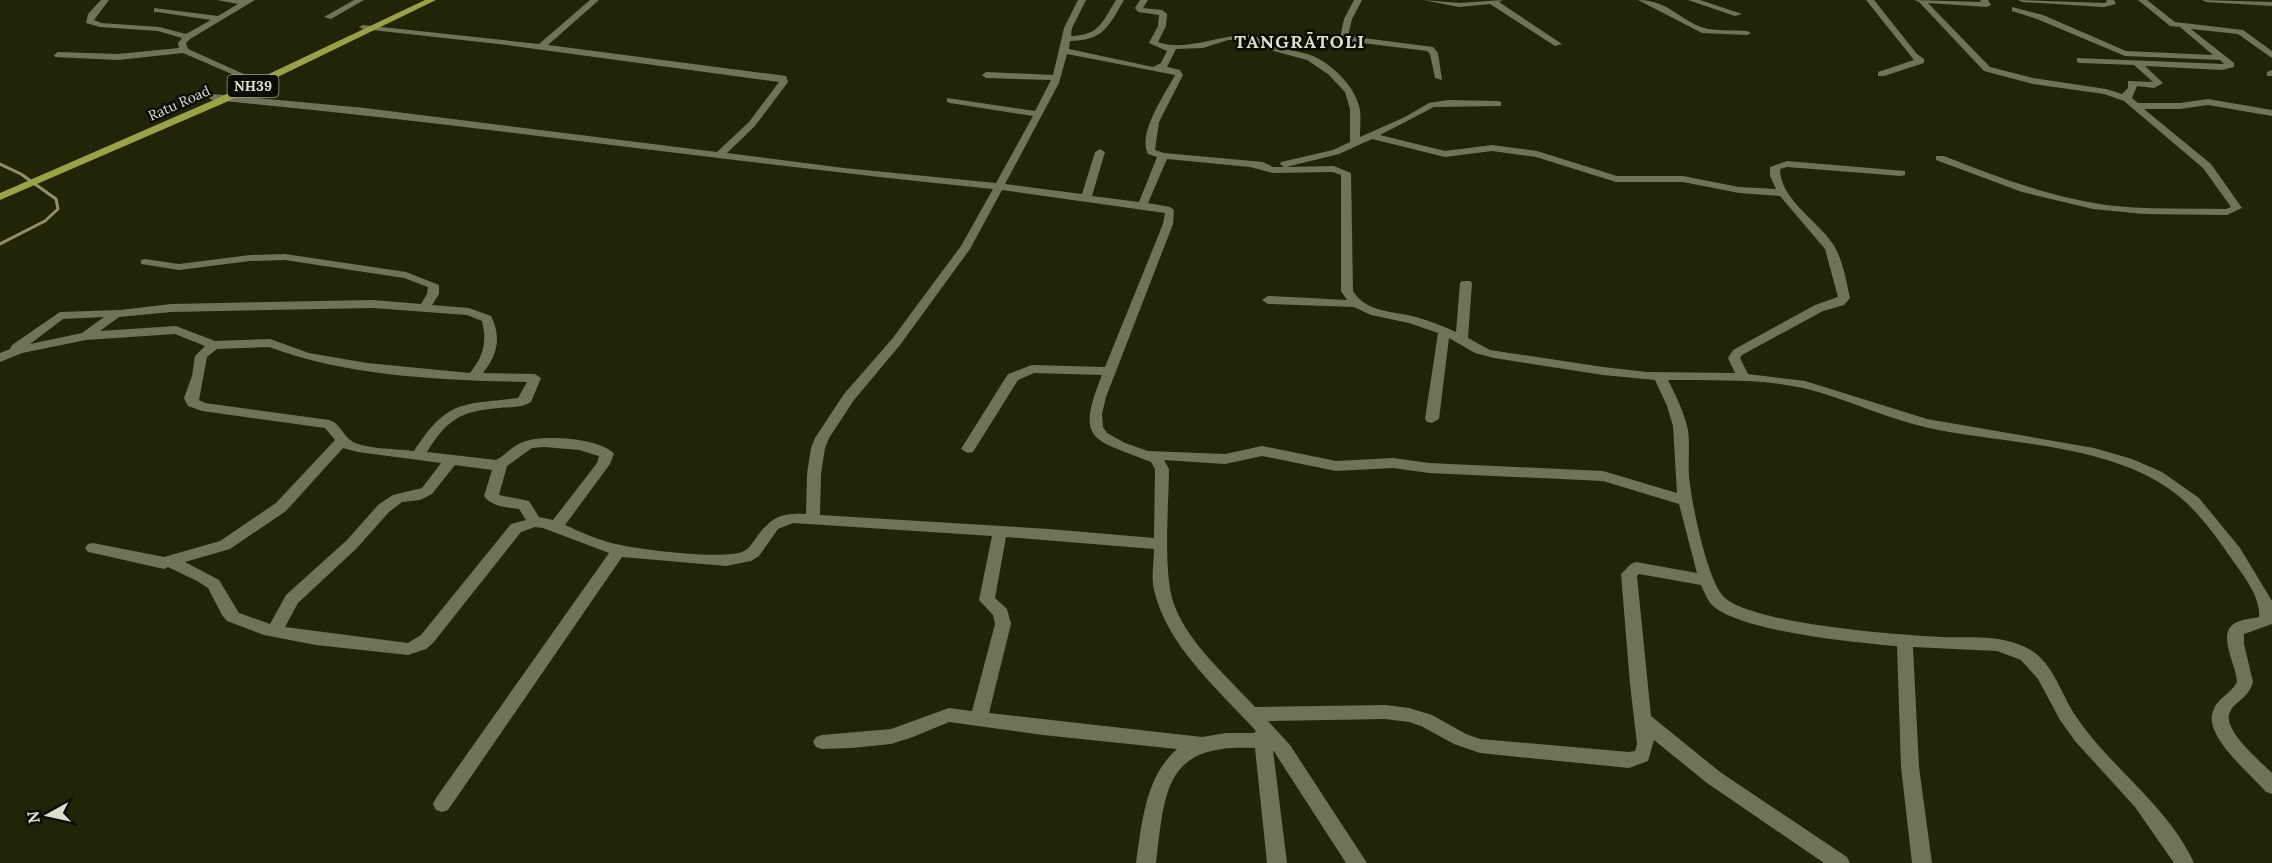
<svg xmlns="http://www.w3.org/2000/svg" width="2272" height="863" font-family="Lora,serif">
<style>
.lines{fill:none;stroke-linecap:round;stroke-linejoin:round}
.stream{stroke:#8e9266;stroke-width:3}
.minor{fill:#707456;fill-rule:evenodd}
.major{fill:#99a249;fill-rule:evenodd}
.labels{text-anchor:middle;stroke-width:5;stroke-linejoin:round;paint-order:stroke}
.shield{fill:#0b0c03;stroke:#9d9f91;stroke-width:1.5}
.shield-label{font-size:14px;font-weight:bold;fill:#dcdece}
.far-street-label{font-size:14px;fill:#dcdece;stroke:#0b0c03}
.far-district-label{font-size:18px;font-weight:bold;letter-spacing:1.5px;fill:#dcdece;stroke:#0b0c03}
</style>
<rect width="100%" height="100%" fill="#222408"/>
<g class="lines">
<path class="stream" d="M 0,164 L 21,174 L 56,199 L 58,209 L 45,221 L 0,244"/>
<g class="minor">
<path d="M 101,0 L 109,0 L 94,20 L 101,23 L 159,27 L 186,34 L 211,20 L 157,12 L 154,12 L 154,8 L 218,16 L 238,4 L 217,0 L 255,0 L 190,39 L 186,43 L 188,49 L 255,79 L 248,81 L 183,53 L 118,60 L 55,57 L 54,55 L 58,52 L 118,54 L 179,48 L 178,43 L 182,38 L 158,31 L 100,27 L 86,23 L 88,14 Z"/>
<path d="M 354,0 L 364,0 L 331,19 L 324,17 Z"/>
<path d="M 590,0 L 599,0 L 548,45 L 786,76 L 788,82 L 755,126 L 727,153 L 844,168 L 996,183 L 1033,116 L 950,103 L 947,102 L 947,98 L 1035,111 L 1051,80 L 986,78 L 982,75 L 986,72 L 1053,75 L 1064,28 L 1078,0 L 1086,0 L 1072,28 L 1071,36 C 1100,35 1102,22 1116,0 L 1124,0 C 1108,27 1104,40 1070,41 L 1069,49 L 1153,67 L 1161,63 L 1167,51 L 1149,43 L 1158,26 L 1159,15 L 1138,12 L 1135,8 L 1140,0 L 1148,0 L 1143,8 L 1162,10 L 1167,14 L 1166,26 L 1158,42 C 1186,52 1218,35 1248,35 C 1257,35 1264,42 1273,45 C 1286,50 1300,51 1313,56 C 1333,65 1356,87 1360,110 C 1361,119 1360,129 1360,137 L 1405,117 L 1429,103 L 1448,100 L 1498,101 L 1501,102 L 1501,106 L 1434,107 L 1380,135 L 1445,151 L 1492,145 L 1537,151 L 1617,176 L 1683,176 L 1739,187 L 1776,189 L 1770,176 L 1770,167 L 1787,161 L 1905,171 L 1905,175 L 1901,176 L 1787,167 L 1780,169 C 1780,199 1817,220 1833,244 C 1843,260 1846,280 1850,298 L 1844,305 L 1823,311 L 1742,355 L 1740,358 L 1748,374 L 1805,381 L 1927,419 L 2094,448 L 2132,459 L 2162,472 L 2199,498 L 2240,548 L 2272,601 L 2272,624 L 2244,634 L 2244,644 L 2253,682 C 2248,699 2235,701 2230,712 C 2221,729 2261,762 2272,773 L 2272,794 L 2266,792 C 2251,774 2203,736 2213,711 C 2217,698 2231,694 2237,682 C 2237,666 2216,634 2235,623 C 2242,619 2251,619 2259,617 C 2261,598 2244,576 2233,561 C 2218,539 2201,515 2181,498 C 2117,443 2008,445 1929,428 C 1886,419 1846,398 1803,388 C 1759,378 1713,381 1668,380 C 1676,396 1684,412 1688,430 C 1690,445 1688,461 1689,476 C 1691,500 1707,581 1724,597 C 1752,624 1898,635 1940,637 C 1969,638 1998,634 2025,647 C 2052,659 2060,692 2075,715 C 2110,768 2167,804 2194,863 L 2174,863 L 2135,807 L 2075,741 L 2060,720 L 2038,679 L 2021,660 L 1997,651 L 1913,647 L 1919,767 L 1932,863 L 1912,863 L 1901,767 L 1897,646 C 1858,643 1738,631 1712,605 C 1707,600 1704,591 1701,585 L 1639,574 L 1637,576 L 1651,716 L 1720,772 L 1847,857 L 1850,863 L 1824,863 L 1707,783 L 1654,740 L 1648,761 L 1629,768 L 1480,753 L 1454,744 L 1421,726 L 1409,722 L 1385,719 L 1268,721 L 1290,745 L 1367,863 L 1346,863 L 1273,750 L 1287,863 L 1267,863 L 1255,748 C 1165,743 1165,789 1156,863 L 1136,863 C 1142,823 1145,777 1177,749 L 1043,735 L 949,722 L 913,737 L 891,744 L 852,748 L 822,749 L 816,747 L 813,742 L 816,737 L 822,735 L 891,729 L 949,708 L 972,711 L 995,624 L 993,615 L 979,600 L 992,536 L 793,523 L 778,529 L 759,556 L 751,561 L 726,566 L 622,557 L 448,810 L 442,812 L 436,810 L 433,804 L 436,798 L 609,553 L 543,528 L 535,527 L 521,532 L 433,643 L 426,649 L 408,655 L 316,645 L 264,635 L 227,621 L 222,615 L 208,588 L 197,581 L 168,567 L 164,569 L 93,553 L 88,552 L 85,548 L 88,544 L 93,543 L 164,557 L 220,541 L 276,503 L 335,440 L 325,428 L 202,411 L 188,406 L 184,398 L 192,376 L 195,356 L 205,346 L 175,334 L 86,340 L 22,353 L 0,362 L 0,353 L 10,349 L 12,345 L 60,312 L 120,310 L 171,304 L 373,300 L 421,304 L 427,294 L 428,287 L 404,278 L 285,260 L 250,261 L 179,270 L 141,264 L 141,260 L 145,259 L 179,264 L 250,255 L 285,254 L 406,272 L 439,285 L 439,294 L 432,305 L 469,308 L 491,316 C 502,338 497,355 483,373 L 535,374 L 541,378 L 531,402 C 521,408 510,407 499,408 C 460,411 447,420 427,452 L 496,460 C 506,455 513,445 523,442 C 542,434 601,438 614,454 L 610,464 L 565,525 C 579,531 593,538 608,542 C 630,549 725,561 744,551 C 750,548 752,543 756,538 C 770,518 781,512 806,514 L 807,474 L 811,448 L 815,438 L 844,394 L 892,339 L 961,246 L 993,189 C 732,163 473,124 212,100 L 207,97 L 212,94 L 365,108 L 717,152 L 749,122 L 779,82 L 507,45 L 363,29 L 359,27 L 363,25 L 539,44 ZM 1228,40 L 1249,40 L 1266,49 L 1307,60 L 1328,74 L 1345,92 L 1350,109 L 1350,142 L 1333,150 L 1281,162 L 1280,164 L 1284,167 L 1273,167 L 1263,162 L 1164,153 L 1155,150 L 1159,122 L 1183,75 L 1180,70 L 1167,67 L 1176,49 L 1203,48 ZM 1067,54 L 1175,75 C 1165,94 1137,134 1148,154 L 1157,157 L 1139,202 L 1092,196 L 1105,152 L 1100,149 L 1095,152 L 1082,194 L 1005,184 L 1059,83 ZM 1372,139 L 1445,157 L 1492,151 L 1536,157 L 1616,182 L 1683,182 L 1739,193 L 1780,196 L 1825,249 L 1838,297 L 1815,305 L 1733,350 L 1728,358 L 1735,373 L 1647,372 L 1603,367 L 1490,350 L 1468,338 L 1472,283 L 1470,281 L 1462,281 L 1460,283 L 1456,332 C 1443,326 1430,321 1416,317 C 1394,311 1366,313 1353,291 L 1351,173 L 1334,166 L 1286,167 L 1339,154 ZM 1167,159 L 1250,167 L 1273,173 L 1333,172 L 1341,175 L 1341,291 L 1347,300 L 1268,296 L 1262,300 L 1268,304 L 1354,307 L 1371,315 L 1409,323 L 1438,333 L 1425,419 L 1427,422 L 1432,423 L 1439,419 L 1449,338 L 1475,353 L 1494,358 L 1603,375 L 1655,380 L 1667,406 L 1673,426 L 1677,493 L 1603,471 L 1429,463 L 1393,458 L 1336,461 L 1262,446 L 1225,454 L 1148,451 L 1125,443 L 1107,433 L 1103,427 L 1102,414 L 1106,397 L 1173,224 L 1174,210 L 1170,207 L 1148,203 ZM 1002,190 L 1165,213 L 1163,224 L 1105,367 L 1032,365 L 1008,374 L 961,449 L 968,453 L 973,452 L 1018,380 L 1034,373 L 1102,375 C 1074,444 1095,439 1151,462 L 1155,469 L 1154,538 L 1049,529 L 820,515 L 821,474 L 825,448 L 829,438 L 854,400 L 900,345 L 970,249 ZM 373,308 L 467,315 L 482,321 C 487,343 484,355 470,373 L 367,363 L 309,353 L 270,339 L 215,341 L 176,326 L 100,331 L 119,317 L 171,312 ZM 104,317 L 82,333 L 30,344 L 63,319 ZM 269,347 C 351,377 440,380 527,382 L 518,398 C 461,405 448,399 414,451 C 399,449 367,449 353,442 C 343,436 340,423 329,420 L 205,403 L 199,400 L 207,357 L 217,349 ZM 544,447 L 579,450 L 599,456 L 597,463 L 553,520 L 539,517 L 529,501 L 499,495 L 507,466 L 532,448 ZM 343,448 L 358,452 L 441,463 L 422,488 L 393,495 L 379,504 L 347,540 L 286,595 L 270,624 L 239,613 L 219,580 L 185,562 L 230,549 L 286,511 ZM 1262,456 L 1336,471 L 1393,468 L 1429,473 L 1603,481 L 1679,504 L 1697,573 L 1636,562 L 1631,564 L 1621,574 L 1630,684 L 1637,744 L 1635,751 L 1629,752 L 1480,739 L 1466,734 L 1432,715 L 1409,708 L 1385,705 L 1255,707 C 1228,677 1190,645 1175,607 C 1162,577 1169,504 1169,469 L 1164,460 L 1225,464 ZM 455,465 L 492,470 L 484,496 C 492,507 506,507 519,509 L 526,520 L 511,524 L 421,635 L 408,643 L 285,627 L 298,603 L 357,548 L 389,512 L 402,502 L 420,500 L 432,494 ZM 1006,537 L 1154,549 C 1154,562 1151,577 1154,590 C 1167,646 1218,689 1256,731 L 1254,733 L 1226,733 L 1202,737 L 989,713 L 1011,624 L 1007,609 L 995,598 Z"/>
<path d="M 1354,0 L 1362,0 L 1352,19 L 1348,36 L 1433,47 L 1438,53 L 1442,80 L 1435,78 L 1430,54 L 1427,51 L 1346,41 L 1344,47 L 1338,47 L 1344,19 Z"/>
<path d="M 1423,0 L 1459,3 L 1503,0 L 1499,2 L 1562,44 L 1555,46 L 1490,4 L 1459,7 Z"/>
<path d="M 1638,0 C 1670,0 1683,24 1708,29 C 1721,31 1735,30 1747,31 L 1751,33 L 1747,35 L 1702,33 Z"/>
<path d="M 1688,0 L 1700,0 L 1742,14 L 1735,16 Z"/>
<path d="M 1866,0 L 1874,0 L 1917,54 L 1924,59 L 1924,63 L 1884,76 L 1878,76 L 1878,72 L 1914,60 Z"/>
<path d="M 1914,0 L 1981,2 L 1980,0 L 1988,0 L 1991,5 L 1987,7 L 1928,3 L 1990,67 L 2033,78 L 2106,89 L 2122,94 L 2128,88 L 2128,81 L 2153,82 L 2134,65 L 2080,63 L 2077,62 L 2077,58 L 2224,64 L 2220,60 L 2125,56 L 2037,19 L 2012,11 L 2012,7 L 2043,15 L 2126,51 L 2213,55 L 2180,27 L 2170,26 L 2138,0 L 2147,0 L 2175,22 L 2243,30 L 2272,51 L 2272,58 L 2238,34 L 2191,29 L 2234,63 L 2234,67 L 2222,70 L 2145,66 L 2163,83 L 2154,88 L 2137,86 L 2132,98 L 2138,103 L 2180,103 L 2208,99 L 2272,110 L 2272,116 L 2208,105 L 2180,109 L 2144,109 L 2211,164 L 2242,208 L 2227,215 L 2144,214 L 2093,209 L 2022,192 L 1936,160 L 1936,156 L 1944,156 C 1999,178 2055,199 2115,206 C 2152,210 2189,208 2226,209 L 2231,207 L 2203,168 L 2124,101 L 2104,94 L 2033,84 L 1984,71 L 1919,2 Z"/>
<path d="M 2018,0 L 2104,3 L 2107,2 L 2106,0 L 2114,0 L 2116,4 L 2104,7 L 2022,2 Z"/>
<path d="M 2202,0 L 2272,2 L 2272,6 L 2206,2 Z"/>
<path d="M 2272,70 L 2272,76 L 2267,76 L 2267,72 Z"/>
</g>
<path class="major" d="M 425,0 L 436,0 L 224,103 L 0,200 L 0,193 L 216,99 Z"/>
</g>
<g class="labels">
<rect class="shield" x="227.5" y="75" width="51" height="22" rx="4.5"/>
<g class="shield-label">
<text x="253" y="91">NH39</text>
</g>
<g class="far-street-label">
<text transform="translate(179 103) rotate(-24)" y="5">Ratu Road</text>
</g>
<g class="far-district-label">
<text x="1300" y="48">TANGRĀTOLI</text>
</g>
</g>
<g transform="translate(48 815) rotate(262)" stroke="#0b0c03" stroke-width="4.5" paint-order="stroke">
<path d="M0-4.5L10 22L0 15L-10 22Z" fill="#dcdece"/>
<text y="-9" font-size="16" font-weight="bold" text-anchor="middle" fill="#dcdece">N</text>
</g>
</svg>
